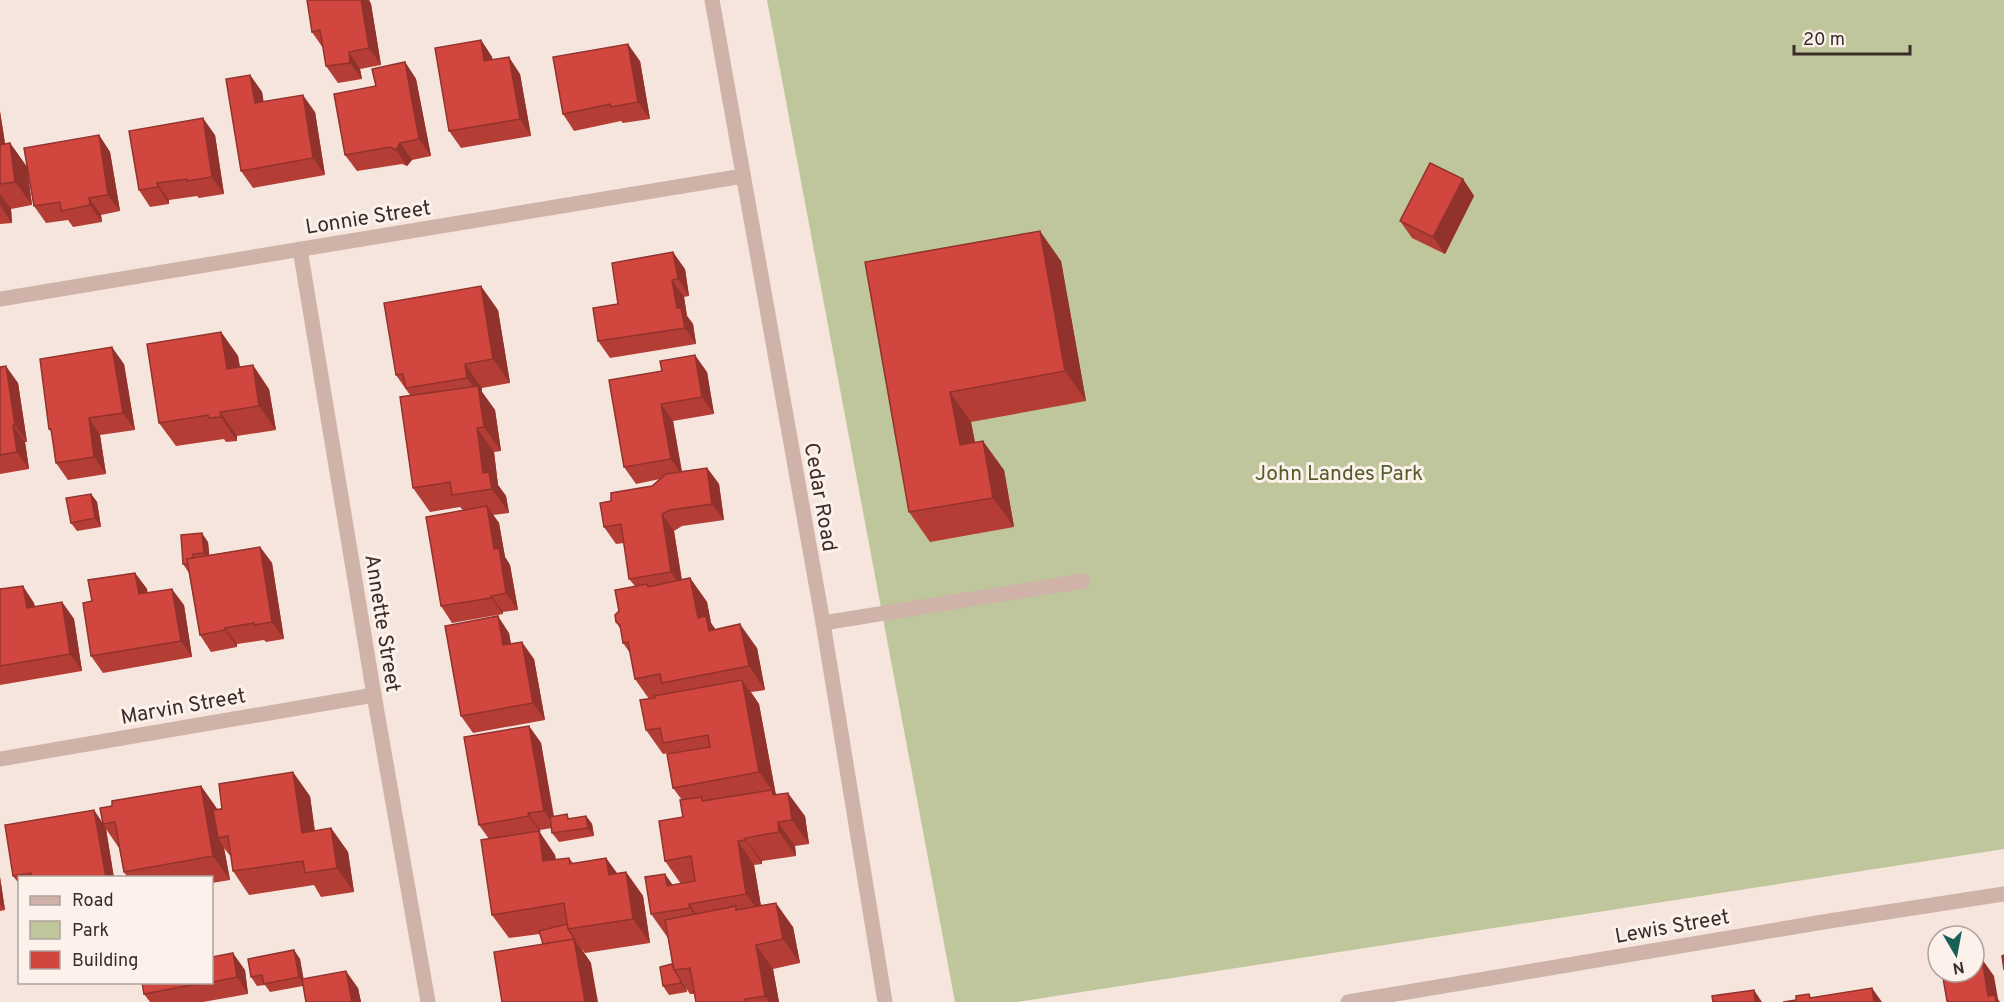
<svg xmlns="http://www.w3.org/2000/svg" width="2004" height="1002" font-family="Overpass,sans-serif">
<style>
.green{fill:#c0c69b}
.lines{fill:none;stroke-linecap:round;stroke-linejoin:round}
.service{stroke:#cfb2a8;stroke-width:15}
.minor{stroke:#cfb2a8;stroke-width:15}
.wall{fill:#b43d36}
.shaded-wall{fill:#92322c}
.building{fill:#d1473f;stroke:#92322c;stroke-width:1.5}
.labels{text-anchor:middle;stroke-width:6;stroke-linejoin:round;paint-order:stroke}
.street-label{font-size:21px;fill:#3b2b29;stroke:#fcf1eb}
.park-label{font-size:21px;fill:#535c2a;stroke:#fcf1eb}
</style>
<rect width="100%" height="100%" fill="#f5e5dd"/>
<path class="green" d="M 767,0 L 2004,0 L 2004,849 L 1017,1002 L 955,1002 Z"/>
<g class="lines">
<path class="service" d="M 823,623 L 1083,581"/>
<g class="minor">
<path d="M 712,0 L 823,623 L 885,1002"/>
<path d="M 300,249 L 374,695 L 428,1002"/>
<path d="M 0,299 L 743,176"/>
<path d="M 0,759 L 374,695"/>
<path d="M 1348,1002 L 1829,921 L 2004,894"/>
</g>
</g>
<g class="wall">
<path d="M 307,0 L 369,0 L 371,4 L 381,65 L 360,69 L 362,79 L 338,83 L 326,66 L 323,48 L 312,32 Z"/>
<path d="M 481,40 L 492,57 L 493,60 L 520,74 L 531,136 L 461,148 L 449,131 Z"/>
<path d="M 640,61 L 650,119 L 623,123 L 621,121 L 574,131 L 563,114 Z"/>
<path d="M 405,62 L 416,79 L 431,156 L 412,160 L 407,166 L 402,164 L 357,171 L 345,155 L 376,86 Z"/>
<path d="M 250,75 L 262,92 L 263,102 L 315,112 L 325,175 L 253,188 L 241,171 Z"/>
<path d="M 0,111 L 5,144 L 10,143 L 27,167 L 32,205 L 11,209 L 12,223 L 0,224 Z"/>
<path d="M 99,135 L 110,152 L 120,211 L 101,215 L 102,222 L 73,227 L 68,220 L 46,223 L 34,206 Z"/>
<path d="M 215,135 L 224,194 L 199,198 L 197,196 L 169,200 L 169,204 L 150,207 L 139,190 Z"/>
<path d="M 1463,179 L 1474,196 L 1445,254 L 1412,238 L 1400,221 Z"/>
<path d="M 1061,261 L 1086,401 L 971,422 L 975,442 L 1004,470 L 1014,527 L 930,542 L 909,512 L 865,262 Z"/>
<path d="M 685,269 L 689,296 L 684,297 L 687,316 L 693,324 L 696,344 L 610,358 L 598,341 Z"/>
<path d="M 498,310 L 510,383 L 482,388 L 482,392 L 495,410 L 501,451 L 494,452 L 498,485 L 506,496 L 509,513 L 493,515 L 499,523 L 505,557 L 510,565 L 518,610 L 503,612 L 503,614 L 452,623 L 441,606 L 463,510 L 460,507 L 430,512 L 413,488 L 410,395 L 396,375 Z"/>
<path d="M 221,332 L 238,356 L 240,367 L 269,389 L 276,430 L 237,436 L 237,441 L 226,442 L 224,439 L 176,446 L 159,423 Z"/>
<path d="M 124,364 L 135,430 L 100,435 L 106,474 L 68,480 L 56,463 L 52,433 L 49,429 Z"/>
<path d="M 0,367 L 18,383 L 27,442 L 25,442 L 29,469 L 0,474 Z"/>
<path d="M 707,372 L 714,414 L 673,421 L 682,471 L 707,468 L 719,484 L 724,520 L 682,526 L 674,531 L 682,580 L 690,578 L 707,602 L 711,623 L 715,629 L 757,648 L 765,690 L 751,692 L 759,704 L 776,795 L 805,816 L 809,844 L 795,846 L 796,856 L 762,861 L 762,864 L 754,865 L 761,906 L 793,927 L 800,963 L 773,969 L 779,1002 L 696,1002 L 694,994 L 690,994 L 686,988 L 687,992 L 669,995 L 663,986 L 672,964 L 668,938 L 651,914 L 673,885 L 681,884 L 665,861 L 683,817 L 682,800 L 673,788 L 670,754 L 670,753 L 663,754 L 646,730 L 649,699 L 635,679 L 630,653 L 623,643 L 621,630 L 616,622 L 619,611 L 635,586 L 629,579 L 624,543 L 616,544 L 604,527 L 611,501 L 652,486 L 660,479 L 636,484 L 624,467 L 609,380 Z"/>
<path d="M 91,494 L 97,502 L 101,527 L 77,531 L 71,523 Z"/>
<path d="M 181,535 L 208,542 L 209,555 L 260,547 L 272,563 L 284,639 L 266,642 L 264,640 L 237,644 L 237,647 L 211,652 L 200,635 L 189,573 L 183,564 Z"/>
<path d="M 135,573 L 147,589 L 147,593 L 184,605 L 192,657 L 103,673 L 91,656 L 92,601 Z"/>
<path d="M 0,589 L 34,603 L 35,607 L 62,602 L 74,619 L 82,671 L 0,685 Z"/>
<path d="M 509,633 L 511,644 L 534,659 L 545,720 L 473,733 L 461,716 Z"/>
<path d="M 529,726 L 541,743 L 554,816 L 571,818 L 586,816 L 592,824 L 594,836 L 559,842 L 552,833 L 552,828 L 540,830 L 540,833 L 555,855 L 556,860 L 569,858 L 573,863 L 606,858 L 617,873 L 626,872 L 643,896 L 650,943 L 585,953 L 581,948 L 591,963 L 543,944 L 540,934 L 509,938 L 492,915 L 489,839 L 479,825 Z"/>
<path d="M 201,786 L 217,809 L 310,796 L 315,831 L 331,828 L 348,852 L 354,892 L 321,897 L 314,885 L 249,895 L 233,871 L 231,857 L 224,848 L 230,880 L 212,883 L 212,878 L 128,878 L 124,872 L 119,848 L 106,829 L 114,878 L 20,878 L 20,885 L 13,876 L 94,810 L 102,822 Z"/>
<path d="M 0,877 L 5,910 L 0,911 Z"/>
<path d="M 294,950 L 300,959 L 303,979 L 358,988 L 361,1002 L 306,1002 L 303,986 L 270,992 L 265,985 L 257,986 L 251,977 Z"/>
<path d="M 212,957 L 245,970 L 248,994 L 203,1002 L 150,1002 L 144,994 L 142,982 L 212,982 Z"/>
</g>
<g class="shaded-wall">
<path d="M 361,0 L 369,0 L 371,4 L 381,65 L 369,48 Z"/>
<path d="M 481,40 L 492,57 L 496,78 L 484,61 Z"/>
<path d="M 628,44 L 640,61 L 650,119 L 638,102 Z"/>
<path d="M 349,52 L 360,69 L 362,79 L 350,63 Z"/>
<path d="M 509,57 L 520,74 L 531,136 L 520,119 Z"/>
<path d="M 405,62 L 416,79 L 431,156 L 419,139 Z"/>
<path d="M 250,75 L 262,92 L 267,120 L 255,103 Z"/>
<path d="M 303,95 L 315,112 L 325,175 L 313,158 Z"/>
<path d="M 0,111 L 0,112 L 8,161 L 0,150 Z"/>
<path d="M 203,118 L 215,135 L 224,194 L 212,177 Z"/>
<path d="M 99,135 L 110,152 L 120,211 L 108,195 Z"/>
<path d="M 10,143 L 27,167 L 32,205 L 15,182 Z"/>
<path d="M 400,143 L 412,160 L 407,166 L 396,150 Z"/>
<path d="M 1463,179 L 1474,196 L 1445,254 L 1433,237 Z"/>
<path d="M 157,183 L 169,200 L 169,204 L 158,187 Z"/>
<path d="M 0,194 L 11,209 L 12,223 L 0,205 Z"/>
<path d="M 89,198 L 101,215 L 102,222 L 90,205 Z"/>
<path d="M 1040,231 L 1061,261 L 1086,401 L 1065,371 Z"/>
<path d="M 673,252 L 685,269 L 689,296 L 678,279 Z"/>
<path d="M 672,280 L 684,297 L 687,316 L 693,324 L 696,344 L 685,328 L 677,308 Z"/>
<path d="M 481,286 L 498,310 L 510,383 L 493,359 Z"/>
<path d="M 221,332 L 238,356 L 244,393 L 227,369 Z"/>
<path d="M 112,347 L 124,364 L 135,430 L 123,413 Z"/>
<path d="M 695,355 L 707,372 L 714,414 L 702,397 Z"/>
<path d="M 465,364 L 482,388 L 482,392 L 495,410 L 501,451 L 484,427 L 479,395 L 467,378 Z"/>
<path d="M 253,365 L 269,389 L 276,430 L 259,406 Z"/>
<path d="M 6,366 L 18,383 L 27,442 L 15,425 Z"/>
<path d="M 950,392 L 971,422 L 981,475 L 960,445 Z"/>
<path d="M 661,404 L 673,421 L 682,475 L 671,459 Z"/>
<path d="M 220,412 L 237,436 L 237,441 L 221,417 Z"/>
<path d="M 89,418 L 100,435 L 106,474 L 94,457 Z"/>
<path d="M 13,425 L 25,442 L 29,469 L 17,452 Z"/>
<path d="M 477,428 L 494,452 L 498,485 L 506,496 L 509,513 L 492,489 L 483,473 Z"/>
<path d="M 983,441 L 1004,470 L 1014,527 L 993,498 Z"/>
<path d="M 707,468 L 719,484 L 724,520 L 712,504 Z"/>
<path d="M 91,494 L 97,502 L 101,527 L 95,518 Z"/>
<path d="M 487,506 L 499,523 L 505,557 L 510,565 L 518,610 L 506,593 L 494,549 Z"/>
<path d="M 662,514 L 674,531 L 683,589 L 671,572 Z"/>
<path d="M 202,533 L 208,542 L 210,561 L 204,553 Z"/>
<path d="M 260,547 L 272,563 L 284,639 L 272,622 Z"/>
<path d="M 135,573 L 147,589 L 151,611 L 139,594 Z"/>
<path d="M 690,578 L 707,602 L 711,623 L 723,640 L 726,655 L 698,618 Z"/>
<path d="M 23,586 L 34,603 L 38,625 L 27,608 Z"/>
<path d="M 172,589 L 184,605 L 192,657 L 181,641 Z"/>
<path d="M 491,596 L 503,612 L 503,614 L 491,598 Z"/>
<path d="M 62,602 L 74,619 L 82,671 L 70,654 Z"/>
<path d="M 498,616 L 509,633 L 514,662 L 503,645 Z"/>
<path d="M 740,624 L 757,648 L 765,690 L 749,666 Z"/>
<path d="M 225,628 L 237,644 L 237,647 L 225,630 Z"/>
<path d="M 522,642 L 534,659 L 545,720 L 533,703 Z"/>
<path d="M 742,680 L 759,704 L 776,796 L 773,795 L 772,790 L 759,772 Z"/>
<path d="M 529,726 L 541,743 L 555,827 L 544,811 Z"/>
<path d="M 293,772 L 310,796 L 318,857 L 302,833 Z"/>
<path d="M 201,786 L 218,810 L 218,838 L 224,848 L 230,880 L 213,856 Z"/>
<path d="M 788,793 L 805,816 L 809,844 L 792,820 Z"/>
<path d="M 94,810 L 106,829 L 114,878 L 106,878 Z"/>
<path d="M 528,813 L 540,830 L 541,833 L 529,816 Z"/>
<path d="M 586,816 L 592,824 L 594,836 L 588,828 Z"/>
<path d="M 778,822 L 795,846 L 796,856 L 779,832 Z"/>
<path d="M 331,828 L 348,852 L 354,892 L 337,868 Z"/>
<path d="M 539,831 L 555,855 L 560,885 L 543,861 Z"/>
<path d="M 745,838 L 762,861 L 762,864 L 746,840 Z"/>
<path d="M 738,841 L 754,865 L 763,918 L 746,894 Z"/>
<path d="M 606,858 L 623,882 L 609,875 Z"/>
<path d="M 626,872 L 643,896 L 650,943 L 633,919 Z"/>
<path d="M 665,874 L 682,898 L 684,910 L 667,886 Z"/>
<path d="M 0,877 L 5,910 L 0,903 Z"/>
<path d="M 776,903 L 793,927 L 800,963 L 783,939 Z"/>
<path d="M 689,904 L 706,928 L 706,932 L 690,908 Z"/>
<path d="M 574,939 L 591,963 L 598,1002 L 585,1002 Z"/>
<path d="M 756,945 L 773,969 L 779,1002 L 769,1002 L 765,996 Z"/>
<path d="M 294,950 L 300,959 L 305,986 L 299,977 Z"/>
<path d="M 233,953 L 245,970 L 248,994 L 237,977 Z"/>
<path d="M 1982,959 L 1994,976 L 1998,999 L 2000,1002 L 1992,1002 L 1988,996 Z"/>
<path d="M 346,971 L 358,988 L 361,1002 L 352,1002 Z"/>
<path d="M 680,979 L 686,988 L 687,992 L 681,983 Z"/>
<path d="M 1872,988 L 1882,1002 L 1874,1002 Z"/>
<path d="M 1754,990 L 1762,1002 L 1755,1002 Z"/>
</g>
<g class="building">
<path d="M 307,0 L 361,0 L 369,48 L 349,52 L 350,63 L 326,66 L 320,30 L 312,32 Z"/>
<path d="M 481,40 L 484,61 L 509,57 L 520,119 L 449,131 L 435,48 Z"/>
<path d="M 628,44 L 638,102 L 611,107 L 610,104 L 563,114 L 553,57 Z"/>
<path d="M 405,62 L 419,139 L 400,143 L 396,150 L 390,147 L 345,155 L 334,94 L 376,86 L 372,69 Z"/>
<path d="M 250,75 L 255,103 L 303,95 L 313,158 L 241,171 L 226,79 Z"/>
<path d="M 203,118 L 212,177 L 187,181 L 187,179 L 157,183 L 158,187 L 139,190 L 129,131 Z"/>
<path d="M 99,135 L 108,195 L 89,198 L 90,205 L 61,211 L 60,202 L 34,206 L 24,148 Z"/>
<path d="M 10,143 L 15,182 L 0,184 L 0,145 Z"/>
<path d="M 1430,163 L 1463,179 L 1433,237 L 1400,221 Z"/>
<path d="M 1040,231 L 1065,371 L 950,392 L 960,445 L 983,441 L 993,498 L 909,512 L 865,262 Z"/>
<path d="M 673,252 L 678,279 L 672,280 L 677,308 L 681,308 L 685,328 L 598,341 L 593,308 L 618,304 L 612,263 Z"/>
<path d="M 481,286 L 493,359 L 465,364 L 467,378 L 406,388 L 403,374 L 396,375 L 384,303 Z"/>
<path d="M 221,332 L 227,369 L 253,365 L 259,406 L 220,412 L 221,417 L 209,418 L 208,415 L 159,423 L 147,344 Z"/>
<path d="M 112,347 L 123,413 L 89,418 L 94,457 L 56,463 L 51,429 L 49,429 L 40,359 Z"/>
<path d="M 695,355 L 702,397 L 661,404 L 671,459 L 624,467 L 609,380 L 662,371 L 660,361 Z"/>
<path d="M 6,366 L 15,425 L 13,425 L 17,452 L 0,455 L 0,367 Z"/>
<path d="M 478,386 L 484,427 L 477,428 L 483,473 L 489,472 L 492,489 L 452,495 L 450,482 L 413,488 L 400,397 Z"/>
<path d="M 707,468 L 712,504 L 670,510 L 662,514 L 671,572 L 629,579 L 621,524 L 604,527 L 600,503 L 611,501 L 611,493 L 652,486 L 666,474 Z"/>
<path d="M 91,494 L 95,518 L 71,523 L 66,498 Z"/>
<path d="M 487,506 L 494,549 L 499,548 L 506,593 L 491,596 L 491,598 L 441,606 L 426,517 Z"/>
<path d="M 202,533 L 204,553 L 193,554 L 193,558 L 187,559 L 188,564 L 183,564 L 181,535 Z"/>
<path d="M 260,547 L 272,622 L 254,625 L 254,623 L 225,628 L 225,630 L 200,635 L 187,559 Z"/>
<path d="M 135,573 L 139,594 L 172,589 L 181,641 L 91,656 L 83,603 L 92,601 L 88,580 Z"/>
<path d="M 690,578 L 698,618 L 706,616 L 709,631 L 740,624 L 749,666 L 662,683 L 660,674 L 635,679 L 628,642 L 623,643 L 620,625 L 616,622 L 615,615 L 619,611 L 615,590 L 647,584 L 648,587 Z"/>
<path d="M 23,586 L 27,608 L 62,602 L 70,654 L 0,666 L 0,589 Z"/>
<path d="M 498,616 L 503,645 L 522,642 L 533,703 L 461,716 L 445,626 Z"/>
<path d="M 742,680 L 759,772 L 673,788 L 667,754 L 710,747 L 708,735 L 663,743 L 660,728 L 646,730 L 640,700 L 655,698 L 654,696 Z"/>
<path d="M 529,726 L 544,811 L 528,813 L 529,816 L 479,825 L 464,737 Z"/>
<path d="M 293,772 L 302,833 L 331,828 L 337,868 L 305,873 L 303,861 L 233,871 L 228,836 L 218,838 L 213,810 L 222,809 L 219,784 Z"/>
<path d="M 201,786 L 213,856 L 124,872 L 115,822 L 103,824 L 100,808 L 112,806 L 112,801 Z"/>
<path d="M 772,790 L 773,795 L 788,793 L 792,820 L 778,822 L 779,832 L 745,838 L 746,840 L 738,841 L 746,894 L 689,904 L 690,908 L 651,914 L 645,877 L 665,874 L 667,886 L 695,881 L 691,856 L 665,861 L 659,821 L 683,817 L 680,800 L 702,797 L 702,801 Z"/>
<path d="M 94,810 L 106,878 L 32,878 L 31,873 L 13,876 L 5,825 Z"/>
<path d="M 567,814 L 568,819 L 586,816 L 588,828 L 552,833 L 550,817 Z"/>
<path d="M 539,831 L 543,861 L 569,858 L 570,864 L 606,858 L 609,875 L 626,872 L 633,919 L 568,929 L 564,903 L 492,915 L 481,840 Z"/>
<path d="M 776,903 L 783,939 L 756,945 L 765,996 L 745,999 L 746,1002 L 696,1002 L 690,968 L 674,970 L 665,920 L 736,906 L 736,910 Z"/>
<path d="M 567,924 L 568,929 L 575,940 L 574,939 L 543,944 L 539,931 Z"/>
<path d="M 574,939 L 585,1002 L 502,1002 L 494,952 Z"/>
<path d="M 294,950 L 299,977 L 264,984 L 262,975 L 251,977 L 248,959 Z"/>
<path d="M 233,953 L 237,977 L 212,982 L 212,957 Z"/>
<path d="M 2004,955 L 2004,970 L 2002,956 Z"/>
<path d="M 1982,959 L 1988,996 L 1995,995 L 1996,1002 L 1948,1002 L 1948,1001 L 1947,1001 L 1942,972 L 1974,972 L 1974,960 Z"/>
<path d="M 672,964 L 674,970 L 680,979 L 681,983 L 663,986 L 660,967 Z"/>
<path d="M 346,971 L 352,1002 L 306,1002 L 302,979 Z"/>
<path d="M 142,982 L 207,982 L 144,994 Z"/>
<path d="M 1872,988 L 1874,1002 L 1783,1002 L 1796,1000 L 1796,996 L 1809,994 L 1810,998 Z"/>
<path d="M 1754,990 L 1755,1002 L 1713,1002 L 1712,996 Z"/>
</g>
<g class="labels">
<g class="street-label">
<text transform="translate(368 217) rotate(-9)" y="7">Lonnie Street</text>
<text transform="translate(821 497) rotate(80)" y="7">Cedar Road</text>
<text transform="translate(383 623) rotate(81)" y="7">Annette Street</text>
<text transform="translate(183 706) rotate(-10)" y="7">Marvin Street</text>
<text transform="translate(1672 926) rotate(-10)" y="7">Lewis Street</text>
</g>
<g class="park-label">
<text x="1339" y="480">John Landes Park</text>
</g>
</g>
<rect x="18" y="876" width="195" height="108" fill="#fcf1eb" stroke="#afa29d" stroke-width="1.5"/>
<rect x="30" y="896" width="30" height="9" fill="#cfb2a8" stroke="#afa29d" stroke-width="1.5"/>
<text x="72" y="906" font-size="18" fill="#3b2b29">Road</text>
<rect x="30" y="921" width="30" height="18" fill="#c0c69b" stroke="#afa29d" stroke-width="1.5"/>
<text x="72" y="936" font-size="18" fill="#3b2b29">Park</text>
<rect x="30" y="951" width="30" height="18" fill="#d1473f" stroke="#afa29d" stroke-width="1.5"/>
<text x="72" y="966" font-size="18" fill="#3b2b29">Building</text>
<g transform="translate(1956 954) rotate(170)"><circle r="28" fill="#fcf1eb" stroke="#afa29d" stroke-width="1.5"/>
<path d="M0-4.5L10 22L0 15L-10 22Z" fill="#196158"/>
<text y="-9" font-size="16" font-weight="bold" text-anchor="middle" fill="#3b2b29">N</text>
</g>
<path d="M1794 45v9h116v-9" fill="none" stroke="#3b2b29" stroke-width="3"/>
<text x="1803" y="45" font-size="18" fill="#3b2b29" stroke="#fcf1eb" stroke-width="4.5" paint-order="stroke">20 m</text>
</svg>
